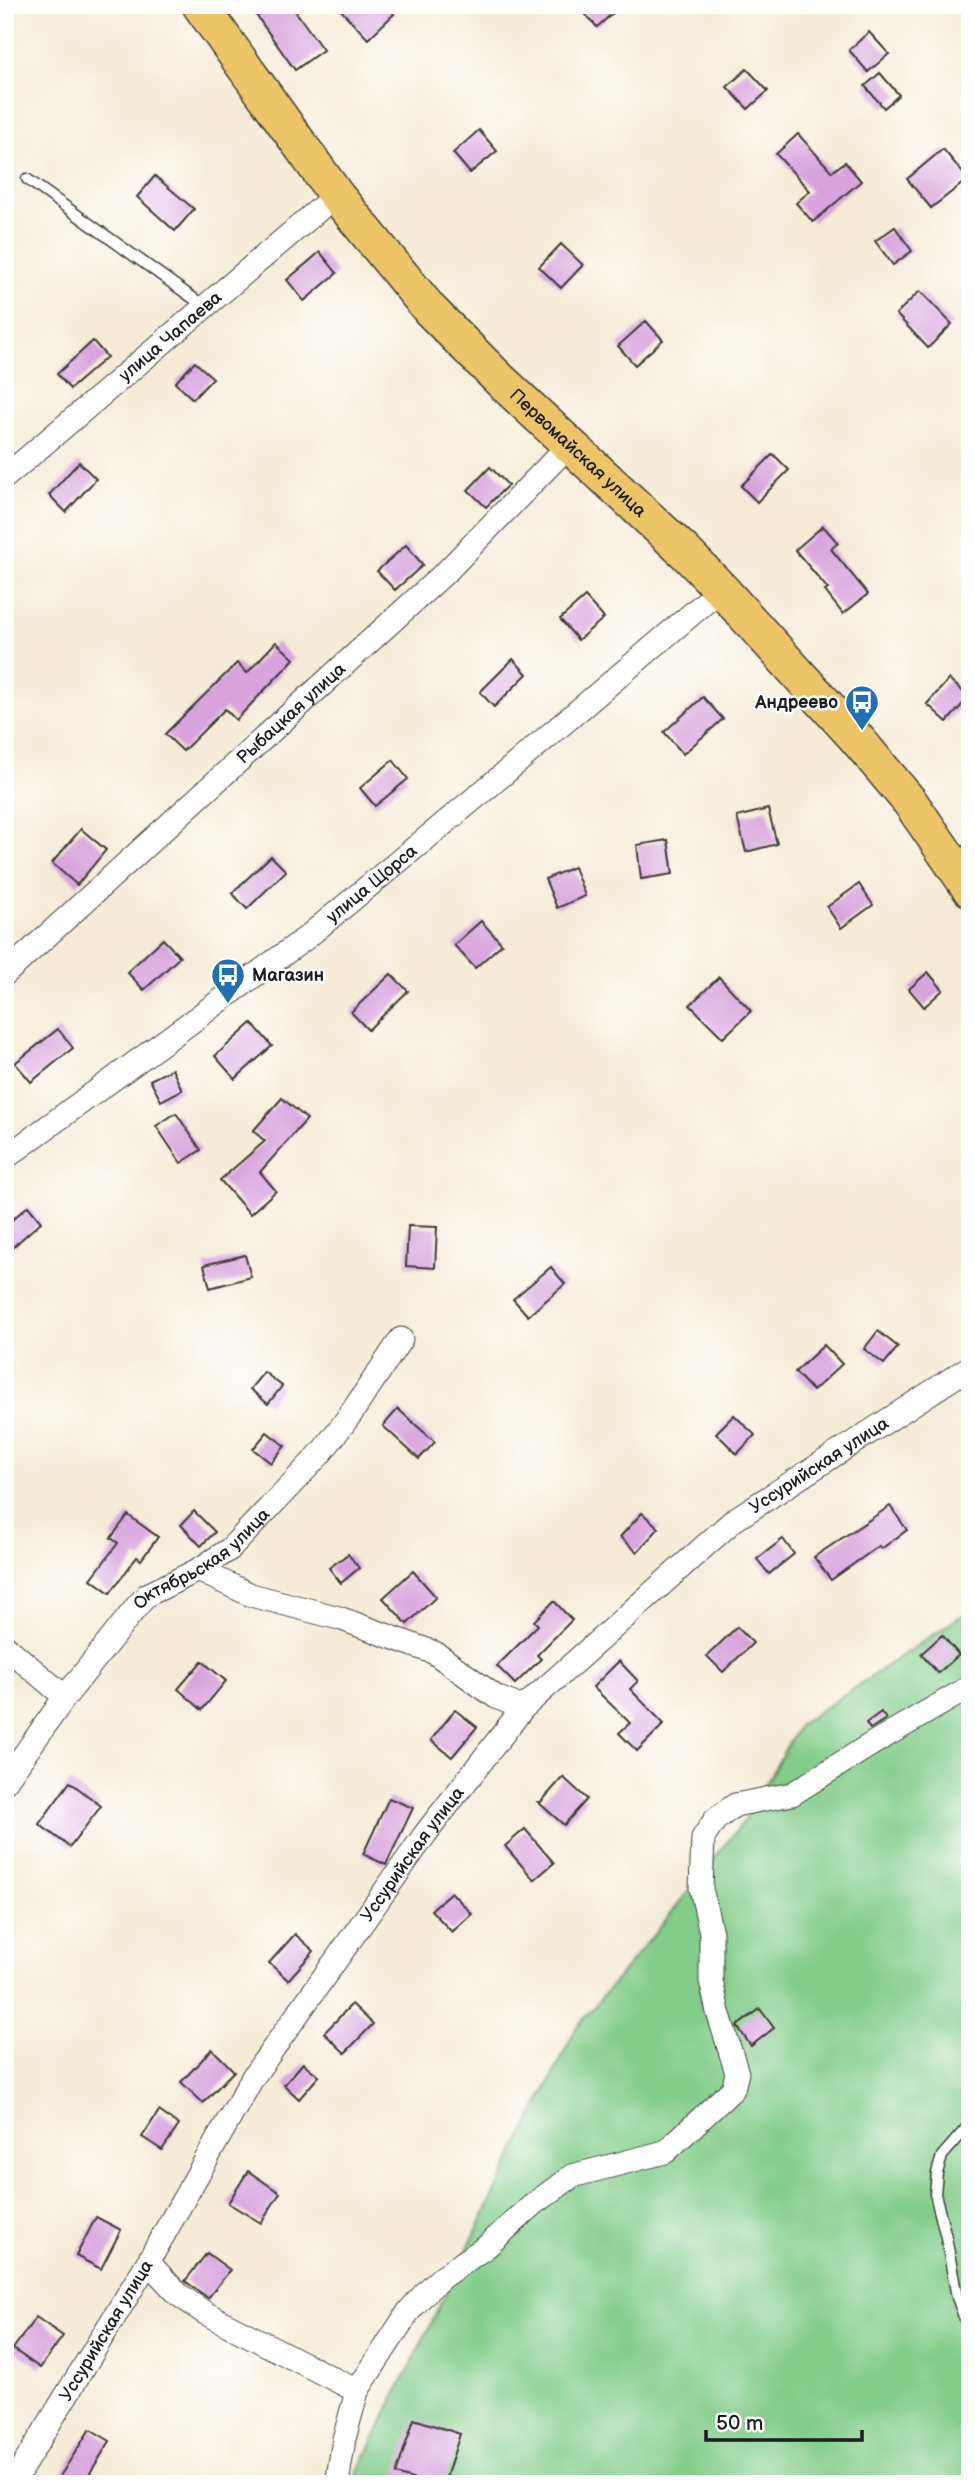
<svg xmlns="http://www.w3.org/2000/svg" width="975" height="2489" font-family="'Balsamiq Sans',sans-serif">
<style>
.green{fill:#83cd8a;stroke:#507453;stroke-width:2}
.building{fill:#d9a4de}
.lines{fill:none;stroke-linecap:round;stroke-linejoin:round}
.lane-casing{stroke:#3d3b38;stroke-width:13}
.street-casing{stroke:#3d3b38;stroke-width:25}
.primary-casing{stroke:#3d3b38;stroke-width:38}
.lane{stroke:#fff;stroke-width:10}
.street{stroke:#fff;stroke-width:23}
.primary{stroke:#ecc569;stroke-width:35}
.labels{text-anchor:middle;stroke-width:5;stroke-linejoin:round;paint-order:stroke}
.street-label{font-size:18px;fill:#1c1c1c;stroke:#fff}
.poi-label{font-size:18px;font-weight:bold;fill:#1c1c1c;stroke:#fff;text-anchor:end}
</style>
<rect width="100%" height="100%" fill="#fff"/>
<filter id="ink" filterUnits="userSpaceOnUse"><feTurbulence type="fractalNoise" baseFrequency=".0143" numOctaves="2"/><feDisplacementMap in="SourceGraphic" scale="14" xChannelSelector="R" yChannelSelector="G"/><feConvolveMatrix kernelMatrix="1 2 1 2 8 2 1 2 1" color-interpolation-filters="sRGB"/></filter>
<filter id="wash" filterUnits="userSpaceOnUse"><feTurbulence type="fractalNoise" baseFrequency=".00686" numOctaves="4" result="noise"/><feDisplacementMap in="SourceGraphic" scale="28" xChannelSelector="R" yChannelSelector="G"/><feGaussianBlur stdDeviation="1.57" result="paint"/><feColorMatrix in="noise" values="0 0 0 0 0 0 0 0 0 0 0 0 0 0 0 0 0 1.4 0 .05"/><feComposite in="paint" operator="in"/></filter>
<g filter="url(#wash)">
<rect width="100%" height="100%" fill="#f5ebd6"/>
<path class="green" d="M 970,1610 L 970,2484 L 352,2484 L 576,2028 L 652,1937 L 747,1817 L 799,1725 Z"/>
<g id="blocks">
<g class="building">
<path d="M 249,5 L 291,5 L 323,50 L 295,70 Z"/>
<path d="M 336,5 L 386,5 L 394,14 L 368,39 Z"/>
<path d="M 577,5 L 622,5 L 597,27 Z"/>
<path d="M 869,32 L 889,54 L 868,72 L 849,50 Z"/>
<path d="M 747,69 L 768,91 L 748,109 L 727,87 Z"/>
<path d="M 880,73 L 899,95 L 884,108 L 865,86 Z"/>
<path d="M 479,130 L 497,151 L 470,173 L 453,153 Z"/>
<path d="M 798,134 L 832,172 L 845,162 L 861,181 L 813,222 L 796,203 L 810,191 L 776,154 Z"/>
<path d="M 943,149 L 968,179 L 931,208 L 907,179 Z"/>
<path d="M 155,176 L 194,209 L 175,231 L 137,197 Z"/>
<path d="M 895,227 L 912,251 L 893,265 L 875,241 Z"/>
<path d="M 561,244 L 583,265 L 561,288 L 539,267 Z"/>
<path d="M 320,252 L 337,273 L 304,301 L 287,280 Z"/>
<path d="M 920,291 L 952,324 L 928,348 L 896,314 Z"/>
<path d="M 646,321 L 663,340 L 635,365 L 618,346 Z"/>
<path d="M 93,341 L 107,357 L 70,389 L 57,374 Z"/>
<path d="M 195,362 L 213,378 L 193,399 L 175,383 Z"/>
<path d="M 773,454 L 789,470 L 757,502 L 741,486 Z"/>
<path d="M 79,462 L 96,479 L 66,512 L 49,495 Z"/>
<path d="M 490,467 L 508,485 L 486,507 L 468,490 Z"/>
<path d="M 823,526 L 838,543 L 831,549 L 868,594 L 843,614 L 825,591 L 828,589 L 795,550 Z"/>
<path d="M 406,545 L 423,565 L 395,590 L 377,571 Z"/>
<path d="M 585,597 L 604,618 L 578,640 L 560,619 Z"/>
<path d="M 276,642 L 294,659 L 236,720 L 225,709 L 183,751 L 165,734 L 237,663 L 247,673 Z"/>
<path d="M 513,659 L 527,674 L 494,707 L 480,692 Z"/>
<path d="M 949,679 L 969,697 L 947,722 L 927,704 Z"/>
<path d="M 703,697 L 723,719 L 683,754 L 664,732 Z"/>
<path d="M 393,760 L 408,779 L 375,806 L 360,788 Z"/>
<path d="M 768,809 L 777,844 L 746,852 L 737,817 Z"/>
<path d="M 81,829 L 106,850 L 77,885 L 52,863 Z"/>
<path d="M 668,840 L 673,874 L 641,879 L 637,845 Z"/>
<path d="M 271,856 L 286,871 L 247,909 L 232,893 Z"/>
<path d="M 574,867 L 585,896 L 557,908 L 545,879 Z"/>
<path d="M 859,884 L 873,905 L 841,928 L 827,907 Z"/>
<path d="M 481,921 L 502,944 L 475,968 L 454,945 Z"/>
<path d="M 163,939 L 180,957 L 144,990 L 127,972 Z"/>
<path d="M 928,972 L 943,990 L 924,1007 L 909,989 Z"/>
<path d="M 391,974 L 408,991 L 368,1030 L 351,1012 Z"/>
<path d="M 719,977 L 751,1011 L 723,1038 L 690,1005 Z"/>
<path d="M 252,1023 L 272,1046 L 235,1079 L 215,1056 Z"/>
<path d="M 58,1029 L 73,1048 L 31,1082 L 15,1063 Z"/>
<path d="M 172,1069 L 182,1090 L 161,1101 L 150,1080 Z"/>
<path d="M 282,1098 L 307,1119 L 260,1172 L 276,1191 L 250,1214 L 220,1180 L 265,1141 L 253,1131 Z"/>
<path d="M 176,1113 L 201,1150 L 181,1163 L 156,1126 Z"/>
<path d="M 28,1206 L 41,1222 L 5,1254 L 5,1226 Z"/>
<path d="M 408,1226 L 437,1227 L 435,1268 L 406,1266 Z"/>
<path d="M 245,1255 L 251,1277 L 210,1288 L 204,1265 Z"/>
<path d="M 551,1267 L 565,1284 L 528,1316 L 513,1299 Z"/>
<path d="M 878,1331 L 898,1347 L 884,1364 L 864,1349 Z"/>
<path d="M 824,1345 L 842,1364 L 813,1391 L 795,1372 Z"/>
<path d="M 264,1372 L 282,1386 L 268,1404 L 250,1389 Z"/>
<path d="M 398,1409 L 435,1442 L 419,1459 L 383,1426 Z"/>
<path d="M 734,1415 L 755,1435 L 737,1454 L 716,1433 Z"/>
<path d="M 267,1432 L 285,1446 L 271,1463 L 253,1449 Z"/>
<path d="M 890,1506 L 907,1530 L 881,1549 L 879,1546 L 831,1580 L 814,1557 Z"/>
<path d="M 194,1511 L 215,1532 L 201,1546 L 181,1525 Z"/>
<path d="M 642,1513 L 659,1528 L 637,1552 L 620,1537 Z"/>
<path d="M 128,1515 L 158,1537 L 141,1560 L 137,1557 L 110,1593 L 91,1579 L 118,1543 L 111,1538 Z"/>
<path d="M 783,1539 L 794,1554 L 769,1574 L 757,1559 Z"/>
<path d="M 348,1554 L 359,1568 L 341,1583 L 329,1568 Z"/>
<path d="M 413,1571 L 436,1597 L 407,1624 L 383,1598 Z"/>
<path d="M 554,1601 L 572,1620 L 537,1655 L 541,1659 L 515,1684 L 497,1666 L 538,1625 L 534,1621 Z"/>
<path d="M 737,1627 L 753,1643 L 723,1672 L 707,1656 Z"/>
<path d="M 942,1635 L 959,1655 L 938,1673 L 921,1654 Z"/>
<path d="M 202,1661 L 226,1681 L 202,1710 L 178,1689 Z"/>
<path d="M 619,1661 L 638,1681 L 630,1689 L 664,1724 L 637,1751 L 619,1733 L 630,1723 L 593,1687 Z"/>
<path d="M 455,1710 L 477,1727 L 452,1757 L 431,1740 Z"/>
<path d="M 881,1712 L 886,1719 L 870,1729 L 866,1723 Z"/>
<path d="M 563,1777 L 587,1799 L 564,1825 L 538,1802 L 541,1802 Z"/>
<path d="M 70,1782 L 101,1806 L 70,1847 L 39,1824 Z"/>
<path d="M 389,1798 L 413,1808 L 386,1865 L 363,1854 Z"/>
<path d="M 525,1829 L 554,1863 L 534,1880 L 505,1846 Z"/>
<path d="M 451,1892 L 472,1914 L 452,1932 L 431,1910 Z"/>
<path d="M 295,1934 L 314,1951 L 288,1980 L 269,1963 Z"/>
<path d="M 352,2004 L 373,2024 L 345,2053 L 324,2033 Z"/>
<path d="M 760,2009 L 774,2028 L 751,2046 L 737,2026 Z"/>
<path d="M 212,2049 L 234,2071 L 203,2103 L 181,2082 Z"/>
<path d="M 303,2063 L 319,2076 L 299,2099 L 284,2085 Z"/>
<path d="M 159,2111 L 179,2125 L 162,2150 L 142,2137 Z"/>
<path d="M 248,2171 L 280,2193 L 261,2223 L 228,2203 Z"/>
<path d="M 96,2217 L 121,2230 L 101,2269 L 76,2256 Z"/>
<path d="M 207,2253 L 230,2270 L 208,2298 L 185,2281 Z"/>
<path d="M 36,2317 L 63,2336 L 40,2368 L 13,2349 Z"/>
<path d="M 414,2419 L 460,2434 L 444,2484 L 428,2484 L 396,2474 Z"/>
<path d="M 90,2429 L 110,2441 L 83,2484 L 55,2484 Z"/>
</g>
</g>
</g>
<g filter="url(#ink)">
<use href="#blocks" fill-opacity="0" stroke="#3d3b38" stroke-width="2"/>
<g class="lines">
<g class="lane-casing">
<g id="lane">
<path d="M 27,179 L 204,306"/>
<path d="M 970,2124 L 942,2156 L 937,2173 L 935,2194 L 946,2237 L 957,2297 L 967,2325 L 970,2375"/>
</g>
</g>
<g class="street-casing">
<g id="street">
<path id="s1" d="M 5,477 L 336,195"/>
<path id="s2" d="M 5,974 L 448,570 L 570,444"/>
<path id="s3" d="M 5,1158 L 306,938 L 499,778 L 721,589"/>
<path d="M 198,1570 L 251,1595 L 339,1618 L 435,1653 L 496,1697 L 523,1708"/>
<path d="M 5,1646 L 65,1697"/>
<path id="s4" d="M 5,1782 L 65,1697 L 138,1605 L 147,1595 L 198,1570 L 230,1549 L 321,1453 L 350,1415 L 401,1339"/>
<path d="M 148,2262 L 179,2295 L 205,2313 L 357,2391"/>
<path id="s5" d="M 12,2484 L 148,2262 L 253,2077 L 426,1833 L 523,1708 L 734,1520 L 970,1367"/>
<path d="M 337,2484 L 344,2439 L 357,2391 L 409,2311 L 426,2292 L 442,2277 L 486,2247 L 534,2204 L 572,2176 L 665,2152 L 733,2089 L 737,2073 L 718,2012 L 711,1981 L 711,1933 L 701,1888 L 703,1838 L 715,1820 L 735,1805 L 792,1794 L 875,1742 L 970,1687"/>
</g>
</g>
<g class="primary-casing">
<g id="primary">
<path id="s6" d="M 200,5 L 336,195 L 430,310 L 500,380 L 685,552 L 721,589 L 857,739 L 910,802 L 970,889"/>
</g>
</g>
<use href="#lane" class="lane"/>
<use href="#street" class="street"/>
<use href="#primary" class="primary"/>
</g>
</g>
<defs>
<g id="bus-pin" transform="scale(1.75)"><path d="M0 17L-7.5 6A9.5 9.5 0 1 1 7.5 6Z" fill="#1f6fb2" stroke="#fff"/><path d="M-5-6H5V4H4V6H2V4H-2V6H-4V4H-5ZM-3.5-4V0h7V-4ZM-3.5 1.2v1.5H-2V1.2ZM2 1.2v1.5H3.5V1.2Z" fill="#fff"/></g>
</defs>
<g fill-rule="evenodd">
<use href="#bus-pin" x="862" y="702"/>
<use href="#bus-pin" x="228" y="975"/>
</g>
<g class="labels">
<g class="street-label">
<text dy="6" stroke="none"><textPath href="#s1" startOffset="217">улица Чапаева</textPath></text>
<text dy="6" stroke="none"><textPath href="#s6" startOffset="588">Первомайская улица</textPath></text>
<text dy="6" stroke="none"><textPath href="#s2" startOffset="387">Рыбацкая улица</textPath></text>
<text dy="6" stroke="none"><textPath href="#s3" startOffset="458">улица Щорса</textPath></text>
<text dy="6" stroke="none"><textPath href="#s5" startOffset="1314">Уссурийская улица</textPath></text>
<text dy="6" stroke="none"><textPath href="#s4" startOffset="301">Октябрьская улица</textPath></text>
<text dy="6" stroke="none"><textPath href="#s5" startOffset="747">Уссурийская улица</textPath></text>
<text dy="6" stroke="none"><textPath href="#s5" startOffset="180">Уссурийская улица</textPath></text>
</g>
<g class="poi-label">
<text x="838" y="708">Андреево</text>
<text x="252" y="981" text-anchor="start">Магазин</text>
</g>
</g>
<rect width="975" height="2489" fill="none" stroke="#fff" stroke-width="28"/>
<path d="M706 2430v10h156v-10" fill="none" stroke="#1c1c1c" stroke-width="3.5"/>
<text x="716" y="2430" font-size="21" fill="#1c1c1c" stroke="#ffffff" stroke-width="5" paint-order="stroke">50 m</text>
</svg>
